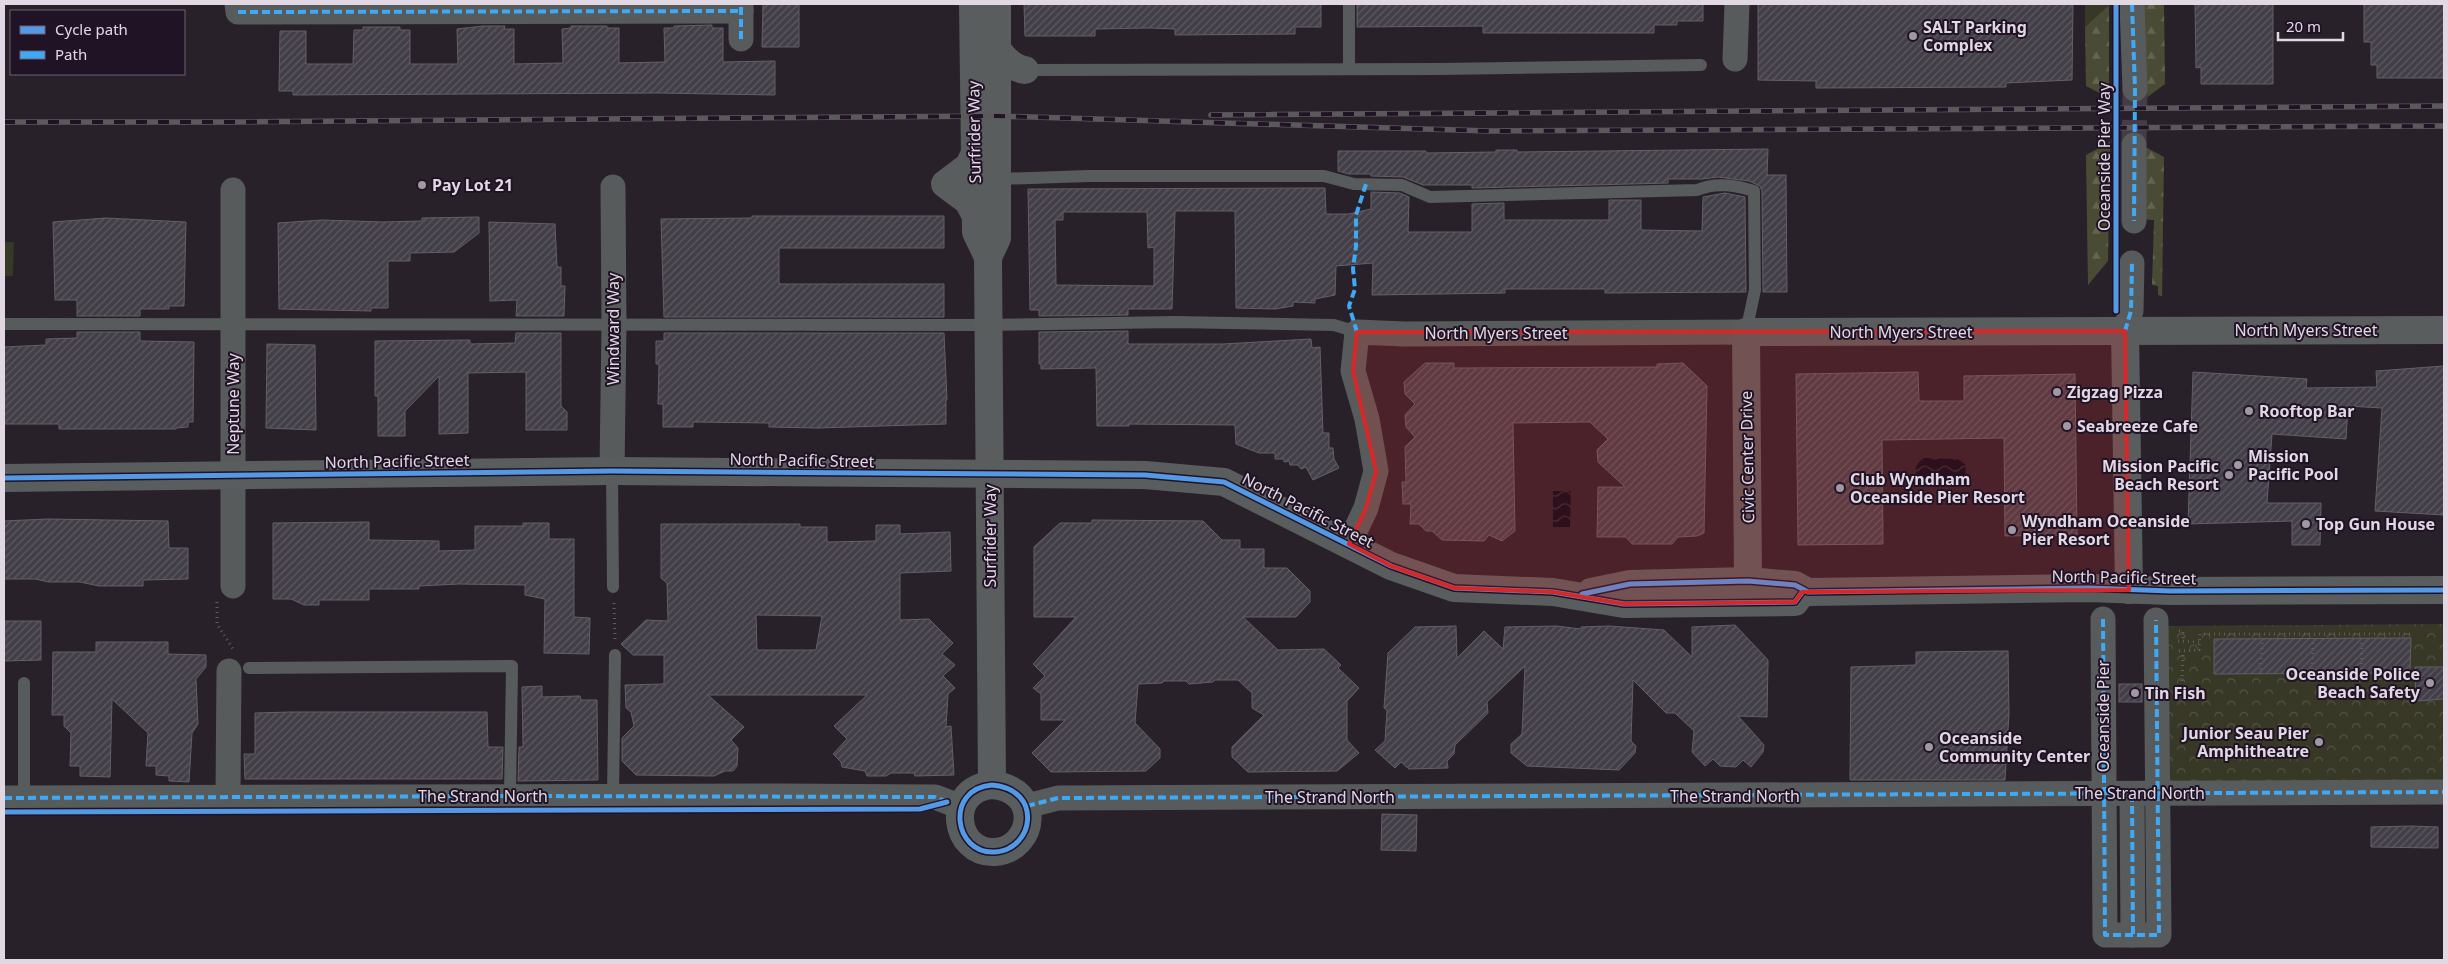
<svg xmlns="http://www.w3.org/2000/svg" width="2448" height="964" font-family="'Noto Sans',sans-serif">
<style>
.green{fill:#383826}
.forest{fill:url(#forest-firs)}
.park{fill:url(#park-crowns)}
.water{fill:url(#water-waves)}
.building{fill:url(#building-hatch);stroke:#635f68;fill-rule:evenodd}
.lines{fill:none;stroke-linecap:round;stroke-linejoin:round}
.street-tunnel{stroke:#443c46;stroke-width:25;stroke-dasharray:25 12;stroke-linecap:butt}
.path{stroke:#5e5d60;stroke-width:3;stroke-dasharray:1 4;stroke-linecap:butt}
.lane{stroke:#585b5b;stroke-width:12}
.street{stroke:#585b5b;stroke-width:25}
.secondary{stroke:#5a5d5e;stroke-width:28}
.rail-casing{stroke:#5c595e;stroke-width:5.5}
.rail{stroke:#201325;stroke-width:4;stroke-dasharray:11;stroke-linecap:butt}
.quiet{stroke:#3fa9f5;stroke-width:4;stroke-dasharray:8 4;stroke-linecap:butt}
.cycleway-casing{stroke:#201325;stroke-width:8}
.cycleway{stroke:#5399e6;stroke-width:5}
.marked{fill:#d62828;fill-opacity:0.2;stroke:#d62828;stroke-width:4;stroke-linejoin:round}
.poi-dot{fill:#a098a3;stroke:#201325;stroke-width:2}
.labels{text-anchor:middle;stroke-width:4;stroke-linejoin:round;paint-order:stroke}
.poi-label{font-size:16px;font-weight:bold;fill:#e1d8e4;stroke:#201325;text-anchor:start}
.street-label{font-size:16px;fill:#e1d8e4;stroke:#201325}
</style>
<defs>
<pattern id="forest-firs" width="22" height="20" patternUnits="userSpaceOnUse" patternTransform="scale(1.25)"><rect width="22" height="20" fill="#4a4b34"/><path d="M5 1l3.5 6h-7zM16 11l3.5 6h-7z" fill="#646451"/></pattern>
<pattern id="park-crowns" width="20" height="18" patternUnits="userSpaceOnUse" patternTransform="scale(1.25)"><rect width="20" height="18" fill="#383826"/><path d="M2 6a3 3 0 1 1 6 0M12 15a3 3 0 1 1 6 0" fill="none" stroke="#545445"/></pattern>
<pattern id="water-waves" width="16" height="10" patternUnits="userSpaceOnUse" patternTransform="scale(1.25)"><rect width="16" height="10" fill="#040b1a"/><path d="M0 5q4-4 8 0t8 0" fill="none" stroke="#282e3b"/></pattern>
<pattern id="building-hatch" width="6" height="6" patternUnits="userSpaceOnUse" patternTransform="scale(1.25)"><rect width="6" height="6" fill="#433f48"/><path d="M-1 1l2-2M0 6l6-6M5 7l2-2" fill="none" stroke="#5e5a62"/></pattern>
</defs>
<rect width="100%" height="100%" fill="#28212a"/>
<g class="green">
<path d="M 2085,4 L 2109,4 L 2109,5 L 2085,27 Z"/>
<path d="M 4,242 L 14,242 L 13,276 L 4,276 Z"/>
</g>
<g class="forest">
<path d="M 2139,4 L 2164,4 L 2165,84 L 2141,102 Z"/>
<path d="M 2109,5 L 2109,98 L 2086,86 L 2085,27 Z"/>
<path d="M 2110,142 L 2108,261 L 2088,285 L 2086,155 Z"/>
<path d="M 2140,144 L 2164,157 L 2162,296 L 2158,295 L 2158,286 L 2152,285 L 2154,220 L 2138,219 Z"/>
</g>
<path class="park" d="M 2444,624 L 2444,783 L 2166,785 L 2166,626 Z"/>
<g class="water">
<path d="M 1924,458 L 1958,459 L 1966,465 L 1965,479 L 1958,483 L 1921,482 C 1913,474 1914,464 1924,458 Z"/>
<path d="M 1553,491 L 1571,491 L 1570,527 L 1553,527 Z"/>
</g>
<g class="building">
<path d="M 763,4 L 799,4 L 799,47 L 762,47 Z"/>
<path d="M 1024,4 L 1321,4 L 1321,27 L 1295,27 L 1295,34 L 1175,35 L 1175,29 L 1150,28 L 1095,29 L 1095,36 L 1025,36 Z"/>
<path d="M 1357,4 L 1703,4 L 1703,21 L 1677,21 L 1677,25 L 1654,25 L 1654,33 L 1483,33 L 1483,26 L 1357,27 Z"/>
<path d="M 1758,4 L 2073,4 L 2072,80 L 2006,83 L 2006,87 L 1816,88 L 1816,81 L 1758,80 Z"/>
<path d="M 2195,4 L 2273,4 L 2273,84 L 2201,84 L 2201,67 L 2196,68 Z"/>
<path d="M 2364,4 L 2444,4 L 2443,78 L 2377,78 L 2377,65 L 2371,65 L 2371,42 L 2364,42 Z"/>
<path d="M 712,25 L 712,28 L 723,28 L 723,62 L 775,61 L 775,95 L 657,93 L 293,95 L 293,91 L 279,91 L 280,31 L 306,31 L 306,64 L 353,64 L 354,30 L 363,30 L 363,27 L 400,27 L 400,30 L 410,30 L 410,64 L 458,64 L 457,29 L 483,26 L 505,26 L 504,29 L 514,29 L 514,64 L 563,63 L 562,29 L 571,28 L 571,26 L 607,26 L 607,28 L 619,28 L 619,63 L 665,62 L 664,28 L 674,28 L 674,26 Z"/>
<path d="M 1768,149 L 1767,175 L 1786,175 L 1787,292 L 1763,292 L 1762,191 L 1760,186 L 1749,181 L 1718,177 L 1703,179 L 1668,179 L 1668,183 L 1472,188 L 1472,185 L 1423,185 L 1403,177 L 1371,176 L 1371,174 L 1349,174 L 1338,171 L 1338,151 L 1426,151 L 1426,153 L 1496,152 L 1496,150 L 1517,150 L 1517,152 Z"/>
<path d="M 1325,188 L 1326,214 L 1349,214 L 1371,209 L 1371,192 L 1400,193 L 1409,197 L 1408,232 L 1472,232 L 1472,204 L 1504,203 L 1504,220 L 1609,220 L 1609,200 L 1641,200 L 1641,230 L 1702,231 L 1703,197 L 1725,193 L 1745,197 L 1746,292 L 1605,293 L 1605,289 L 1505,289 L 1505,293 L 1372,295 L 1373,263 L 1336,266 L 1335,295 L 1315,299 L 1315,303 L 1293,302 L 1293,306 L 1275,309 L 1236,308 L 1235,211 L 1175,211 L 1172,309 L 1128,309 L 1128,315 L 1039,316 L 1039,310 L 1030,310 L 1028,189 ZM 1063,212 L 1147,212 L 1148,248 L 1154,247 L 1154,286 L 1056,285 L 1055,220 L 1063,220 Z"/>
<path d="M 752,216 L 944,216 L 944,248 L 779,248 L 779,284 L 944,284 L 944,317 L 664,317 L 661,219 L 752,218 Z"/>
<path d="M 479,217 L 479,233 L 454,252 L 410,253 L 410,261 L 388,261 L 388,308 L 371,308 L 371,311 L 279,309 L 278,223 L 322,220 L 382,222 L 422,221 L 422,218 Z"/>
<path d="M 106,218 L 186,222 L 184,306 L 169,306 L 169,309 L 140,309 L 140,316 L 77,316 L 77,300 L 55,300 L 53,222 Z"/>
<path d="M 489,222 L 555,224 L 557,267 L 561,267 L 561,286 L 565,286 L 564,316 L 516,316 L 517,300 L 490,301 Z"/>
<path d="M 1128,331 L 1128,344 L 1223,344 L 1311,339 L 1312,348 L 1320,347 L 1323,433 L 1329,433 L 1329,448 L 1333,448 L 1334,459 L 1339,468 L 1313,480 L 1306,467 L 1301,469 L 1298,465 L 1290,465 L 1289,461 L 1284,462 L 1284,459 L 1275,459 L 1275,453 L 1259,453 L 1236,444 L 1235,425 L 1129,424 L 1129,426 L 1097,426 L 1096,368 L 1041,369 L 1041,364 L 1039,364 L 1039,332 Z"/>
<path d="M 77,332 L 140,332 L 140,341 L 194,342 L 193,422 L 188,422 L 188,427 L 176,428 L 176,429 L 59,429 L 59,424 L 4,424 L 4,347 L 46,345 L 46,339 L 77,338 Z"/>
<path d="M 516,333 L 561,333 L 561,406 L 567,412 L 567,430 L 526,430 L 526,372 L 468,373 L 468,433 L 439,434 L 439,376 L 405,411 L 405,436 L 378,436 L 378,396 L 375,396 L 375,341 L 470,340 L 470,344 L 515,343 Z"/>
<path d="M 664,333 L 944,333 L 947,400 L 946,400 L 946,424 L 818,428 L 769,427 L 769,423 L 693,422 L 693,427 L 663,427 L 663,404 L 658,404 L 659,364 L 656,364 L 656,341 L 664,341 Z"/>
<path d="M 267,344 L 315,345 L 316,430 L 266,428 Z"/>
<path d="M 1425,363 L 1454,363 L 1454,368 L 1657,367 L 1657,364 L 1683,363 L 1707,386 L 1704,533 L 1697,536 L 1678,537 L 1672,544 L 1632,544 L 1626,537 L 1597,537 L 1598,487 L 1625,487 L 1598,462 L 1597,450 L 1608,439 L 1590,422 L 1513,423 L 1515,531 L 1502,541 L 1489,535 L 1484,541 L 1442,540 L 1432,531 L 1426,531 L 1419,524 L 1410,524 L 1411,504 L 1403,504 L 1402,482 L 1406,482 L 1405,447 L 1415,437 L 1406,427 L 1405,415 L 1415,404 L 1405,394 L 1404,382 Z"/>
<path d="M 2444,366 L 2444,515 L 2375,511 L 2382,408 L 2348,406 L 2346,439 L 2272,434 L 2267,503 L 2321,503 L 2320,545 L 2292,545 L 2292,521 L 2188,524 L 2193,372 L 2307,379 L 2306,388 L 2377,387 L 2376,371 Z"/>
<path d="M 1918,372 L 1919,401 L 1964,401 L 1964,376 L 2075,374 L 2077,535 L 2005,536 L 2004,438 L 1882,440 L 1883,544 L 1798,545 L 1796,374 Z"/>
<path d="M 48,519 L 168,521 L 169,548 L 188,548 L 188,579 L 143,580 L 143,586 L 99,586 L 80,582 L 49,582 L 35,579 L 4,579 L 4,521 Z"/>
<path d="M 1092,520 L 1203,521 L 1222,540 L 1240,540 L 1240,549 L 1264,549 L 1264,568 L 1287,568 L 1310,591 L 1310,602 L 1296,617 L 1243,617 L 1278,650 L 1324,649 L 1341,665 L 1338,668 L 1359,688 L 1347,701 L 1347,740 L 1359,753 L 1337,771 L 1248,772 L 1232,757 L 1232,747 L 1264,715 L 1252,708 L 1252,693 L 1238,680 L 1215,680 L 1213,682 L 1189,684 L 1186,681 L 1164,681 L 1162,683 L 1138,684 L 1135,723 L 1160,749 L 1160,758 L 1146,771 L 1051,772 L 1032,753 L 1065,720 L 1041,720 L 1041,694 L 1033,688 L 1045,676 L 1033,664 L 1076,617 L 1034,617 L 1034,547 L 1060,523 L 1092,523 Z"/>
<path d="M 369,522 L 369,540 L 439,541 L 439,551 L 475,550 L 475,526 L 523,526 L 523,523 L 549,523 L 549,539 L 574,539 L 574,617 L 590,618 L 589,654 L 544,653 L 545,599 L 525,595 L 525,585 L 459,584 L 419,586 L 419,589 L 369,589 L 369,600 L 319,600 L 319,605 L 304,605 L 291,599 L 273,599 L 273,523 Z"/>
<path d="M 661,524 L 800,524 L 800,527 L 827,527 L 827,542 L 876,541 L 876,525 L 900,525 L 900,534 L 950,532 L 951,571 L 900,573 L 900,620 L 929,619 L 953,643 L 942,654 L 955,665 L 943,676 L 955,688 L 948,694 L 946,727 L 951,726 L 954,775 L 915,776 L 914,773 L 891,773 L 886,776 L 867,776 L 865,771 L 842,767 L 841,762 L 833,754 L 847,739 L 834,726 L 867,695 L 708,695 L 744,727 L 731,740 L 738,748 L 737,766 L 733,771 L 725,771 L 714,776 L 636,775 L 622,761 L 622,738 L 634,726 L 631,712 L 626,708 L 625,685 L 664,684 L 664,655 L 633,655 L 621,644 L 646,620 L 668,621 L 667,583 L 661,578 ZM 756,615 L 822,616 L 816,650 L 757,650 Z"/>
<path d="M 4,621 L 41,621 L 41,660 L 4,661 Z"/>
<path d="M 1735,625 L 1768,660 L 1767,717 L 1738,716 L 1764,745 L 1763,752 L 1751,767 L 1743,760 L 1736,767 L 1720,766 L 1713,759 L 1705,766 L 1692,752 L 1694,731 L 1675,713 L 1666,713 L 1633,680 L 1631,741 L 1636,746 L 1635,753 L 1619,770 L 1527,766 L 1511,753 L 1511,744 L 1522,734 L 1525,666 L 1487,702 L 1488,713 L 1455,745 L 1454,754 L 1447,761 L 1448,768 L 1409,769 L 1401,762 L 1395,768 L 1375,750 L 1385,741 L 1387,710 L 1384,708 L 1388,653 L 1415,627 L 1456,626 L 1457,658 L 1484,631 L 1503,649 L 1505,627 L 1556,626 L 1581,629 L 1581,627 L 1609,626 L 1664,630 L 1692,657 L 1692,627 Z"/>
<path d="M 2411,638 L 2410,673 L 2214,674 L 2214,639 Z"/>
<path d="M 96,642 L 168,642 L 168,654 L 206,655 L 206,667 L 196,679 L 198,724 L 192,733 L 189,782 L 169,781 L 169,776 L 156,775 L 156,766 L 146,766 L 148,733 L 112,699 L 110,777 L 80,776 L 80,766 L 70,766 L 71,733 L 64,726 L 64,715 L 52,715 L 53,652 L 96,652 Z"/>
<path d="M 2008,651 L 2009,713 L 2005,780 L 1850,780 L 1851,667 L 1916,665 L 1916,652 Z"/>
<path d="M 2415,667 L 2444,667 L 2444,699 L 2416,701 Z"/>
<rect x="2119" y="684" width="23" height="18"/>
<path d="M 542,686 L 542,697 L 580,696 L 581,700 L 597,700 L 598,780 L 518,781 L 519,747 L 523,747 L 522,687 Z"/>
<path d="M 291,712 L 487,712 L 488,747 L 503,747 L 502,779 L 245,779 L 244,754 L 255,754 L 255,713 Z"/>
<path d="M 1382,814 L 1417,815 L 1416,851 L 1381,850 Z"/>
<path d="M 2411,826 L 2438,827 L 2438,848 L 2371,847 L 2371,827 Z"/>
</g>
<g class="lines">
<path class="street-tunnel" d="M 2134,145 L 2135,89"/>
<g class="path">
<path d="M 217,602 L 217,624 L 233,649"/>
<path d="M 614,603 L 615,640"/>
<path d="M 2179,631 L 2183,631 L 2183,641"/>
<path d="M 2178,641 L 2199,642"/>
<path d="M 2179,651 L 2199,650 L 2200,634 L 2410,634"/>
<path d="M 2260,674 L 2263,634"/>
<path d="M 2312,674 L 2313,634"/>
<path d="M 2361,674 L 2362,634"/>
<path d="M 2182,681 L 2183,651"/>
</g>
<g class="lane">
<path d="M 1349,69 L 1349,4"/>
<path d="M 1025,70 L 1439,69 L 1701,65"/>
<path d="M 997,179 L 1089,176 L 1324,176 L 1354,184 L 1402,185 L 1430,197 L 1697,190 C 1716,182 1735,185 1754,191 L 1755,290 L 1746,332"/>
<path d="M 4,324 L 988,325 L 1174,322 L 1334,325 L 1357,332"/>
<path d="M 612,471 L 613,587"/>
<path d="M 249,668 L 512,666 L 510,796"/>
<path d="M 24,683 L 24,798"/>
<path d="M 613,796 L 615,655"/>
</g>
<g class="street">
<path d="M 237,4 L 238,12 L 741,11"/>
<path d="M 2132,4 L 2135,89"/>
<path d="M 741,39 L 741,4"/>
<path d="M 1735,59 L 1737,4"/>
<path d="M 233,190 L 233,586"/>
<path d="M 2134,221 L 2134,145"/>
<path d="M 2125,331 L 2131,311 L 2132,263"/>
<path d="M 612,471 L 614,324 L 613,187"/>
<path d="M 1349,544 L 1366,508 L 1376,471 L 1367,419 L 1353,371 L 1357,332 L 1404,334 L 1746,332"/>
<path d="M 2103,619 L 2105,935 L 2159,935 L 2156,620"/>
<path d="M 2132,794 L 2133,935"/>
<path d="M 228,797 L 229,671"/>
<path d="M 4,798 L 780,796 L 935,797 L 961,807"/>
<path d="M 1027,806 L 1058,798 L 2444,792"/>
</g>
<g class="secondary">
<path d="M 973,4 L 976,232 L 988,257 L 992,785"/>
<path d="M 997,49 C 1004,59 1012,68 1025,70"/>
<path d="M 975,214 L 968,201 L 945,184 L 969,166 L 976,151"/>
<path d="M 988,257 L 997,238 L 997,4"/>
<path d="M 2125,331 L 2129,590"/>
<path d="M 4,478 L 612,471 L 1145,475 L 1224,482 L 1391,566 L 1454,588 L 1553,592 L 1624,604 L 1795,602 L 1803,591"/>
<path d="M 1748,581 L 1746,332 L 2444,330"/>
<path d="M 1591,592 L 1630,584 L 1748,581 L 1795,585 L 1808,592 L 2089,588 L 2170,591 L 2444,590"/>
<path d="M 992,785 C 1043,789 1035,849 995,852 C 954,855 944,789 992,785 Z"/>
</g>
<g class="rail-casing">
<g id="rail">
<path d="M 1211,115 L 2444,106"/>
<path d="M 4,122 L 234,122 L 997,116 L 1489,131 L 2444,126"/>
</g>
</g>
<use href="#rail" class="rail"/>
<g class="quiet">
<path d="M 2132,4 L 2135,89 L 2134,221"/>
<path d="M 238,12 L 741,11"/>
<path d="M 741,39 L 741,4"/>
<path d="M 2125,331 L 2131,311 L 2132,263"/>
<path d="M 1357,332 L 1349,306 L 1355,289 L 1353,269 L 1356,246 L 1356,215 L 1366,184"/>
<path d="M 2103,619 L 2105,935 L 2159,935 L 2156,620"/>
<path d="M 2132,794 L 2133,935"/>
<path d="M 4,798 L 510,796 L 935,797 L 947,802"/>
<path d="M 1027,806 L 1058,798 L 2444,792"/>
</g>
<g class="cycleway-casing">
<g id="cycleway">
<path d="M 2116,4 L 2116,311"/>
<path d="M 4,478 L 612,471 L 1145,475 L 1224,482 L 1391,566 L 1454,588 L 1553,592 L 1624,604 L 1795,602 L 1803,591"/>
<path d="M 1582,594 L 1630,584 L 1748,581 L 1795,585 L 1808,592 L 2089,588 L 2170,591 L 2444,590"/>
<path d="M 992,785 C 1043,789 1035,849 995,852 C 954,855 944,789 992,785 Z"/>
<path d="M 4,812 L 920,809 L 947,802"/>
</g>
</g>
<use href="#cycleway" class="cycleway"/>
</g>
<path class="marked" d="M 2125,331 L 2129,590 L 1802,592 L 1795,602 L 1624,604 L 1553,592 L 1454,588 L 1391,566 L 1349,544 L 1366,508 L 1376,471 L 1353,371 L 1357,332 Z"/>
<g class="poi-dot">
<circle cx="1913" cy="36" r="5"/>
<circle cx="422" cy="185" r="5"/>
<circle cx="2057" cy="392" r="5"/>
<circle cx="2249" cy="411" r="5"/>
<circle cx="2067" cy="426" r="5"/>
<circle cx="2238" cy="465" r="5"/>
<circle cx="2229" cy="475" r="5"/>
<circle cx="1840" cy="488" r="5"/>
<circle cx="2306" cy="524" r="5"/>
<circle cx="2012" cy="530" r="5"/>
<circle cx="2430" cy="683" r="5"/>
<circle cx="2135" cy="693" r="5"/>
<circle cx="2319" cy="742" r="5"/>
<circle cx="1929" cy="747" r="5"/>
</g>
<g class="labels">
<g class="poi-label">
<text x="1923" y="33">SALT Parking<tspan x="1923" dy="18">Complex</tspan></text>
<text x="432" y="191">Pay Lot 21</text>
<text x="2067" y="398">Zigzag Pizza</text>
<text x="2259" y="417">Rooftop Bar</text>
<text x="2077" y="432">Seabreeze Cafe</text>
<text x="2248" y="462">Mission<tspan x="2248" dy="18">Pacific Pool</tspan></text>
<text x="2219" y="472" text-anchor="end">Mission Pacific<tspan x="2219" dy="18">Beach Resort</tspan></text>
<text x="1850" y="485">Club Wyndham<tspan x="1850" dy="18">Oceanside Pier Resort</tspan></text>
<text x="2022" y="527">Wyndham Oceanside<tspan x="2022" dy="18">Pier Resort</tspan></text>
<text x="2316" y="530">Top Gun House</text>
<text x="2420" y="680" text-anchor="end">Oceanside Police<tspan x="2420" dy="18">Beach Safety</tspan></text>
<text x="2145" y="699">Tin Fish</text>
<text x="2309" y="739" text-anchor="end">Junior Seau Pier<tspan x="2309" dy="18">Amphitheatre</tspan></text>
<text x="1939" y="744">Oceanside<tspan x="1939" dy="18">Community Center</tspan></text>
</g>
<g class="street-label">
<text transform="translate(974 132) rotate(-91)" y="6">Surfrider Way</text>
<text transform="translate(2104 157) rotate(-90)" y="6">Oceanside Pier Way</text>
<text transform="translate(613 329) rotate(-90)" y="6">Windward Way</text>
<text x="2306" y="336">North Myers Street</text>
<text x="1901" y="338">North Myers Street</text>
<text x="1496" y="339">North Myers Street</text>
<text transform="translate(233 404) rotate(-90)" y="6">Neptune Way</text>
<text transform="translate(1747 457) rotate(-91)" y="6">Civic Center Drive</text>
<text transform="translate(802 460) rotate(1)" y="6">North Pacific Street</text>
<text transform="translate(397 461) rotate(-1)" y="6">North Pacific Street</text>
<text transform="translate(1308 510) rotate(27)" y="6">North Pacific Street</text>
<text transform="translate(990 536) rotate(-90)" y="6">Surfrider Way</text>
<text transform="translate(2124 577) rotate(1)" y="6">North Pacific Street</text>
<text transform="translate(2103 716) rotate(-90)" y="6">Oceanside Pier</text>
<text x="2140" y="799">The Strand North</text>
<text x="483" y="802">The Strand North</text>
<text x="1735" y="802">The Strand North</text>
<text x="1330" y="803">The Strand North</text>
</g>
</g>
<rect width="2448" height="964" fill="none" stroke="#e1d8e4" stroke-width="10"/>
<rect x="10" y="10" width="175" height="65" fill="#201325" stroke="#6d6271"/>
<rect x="20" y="26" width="25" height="8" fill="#5399e6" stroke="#6d6271"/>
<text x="55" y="35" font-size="15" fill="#e1d8e4">Cycle path</text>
<rect x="20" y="51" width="25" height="8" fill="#3fa9f5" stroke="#6d6271"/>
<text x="55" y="60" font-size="15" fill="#e1d8e4">Path</text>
<path d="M2278 32v8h65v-8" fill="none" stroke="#e1d8e4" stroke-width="2.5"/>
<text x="2286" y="32" font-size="15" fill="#e1d8e4" stroke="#201325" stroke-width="4" paint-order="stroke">20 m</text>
</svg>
